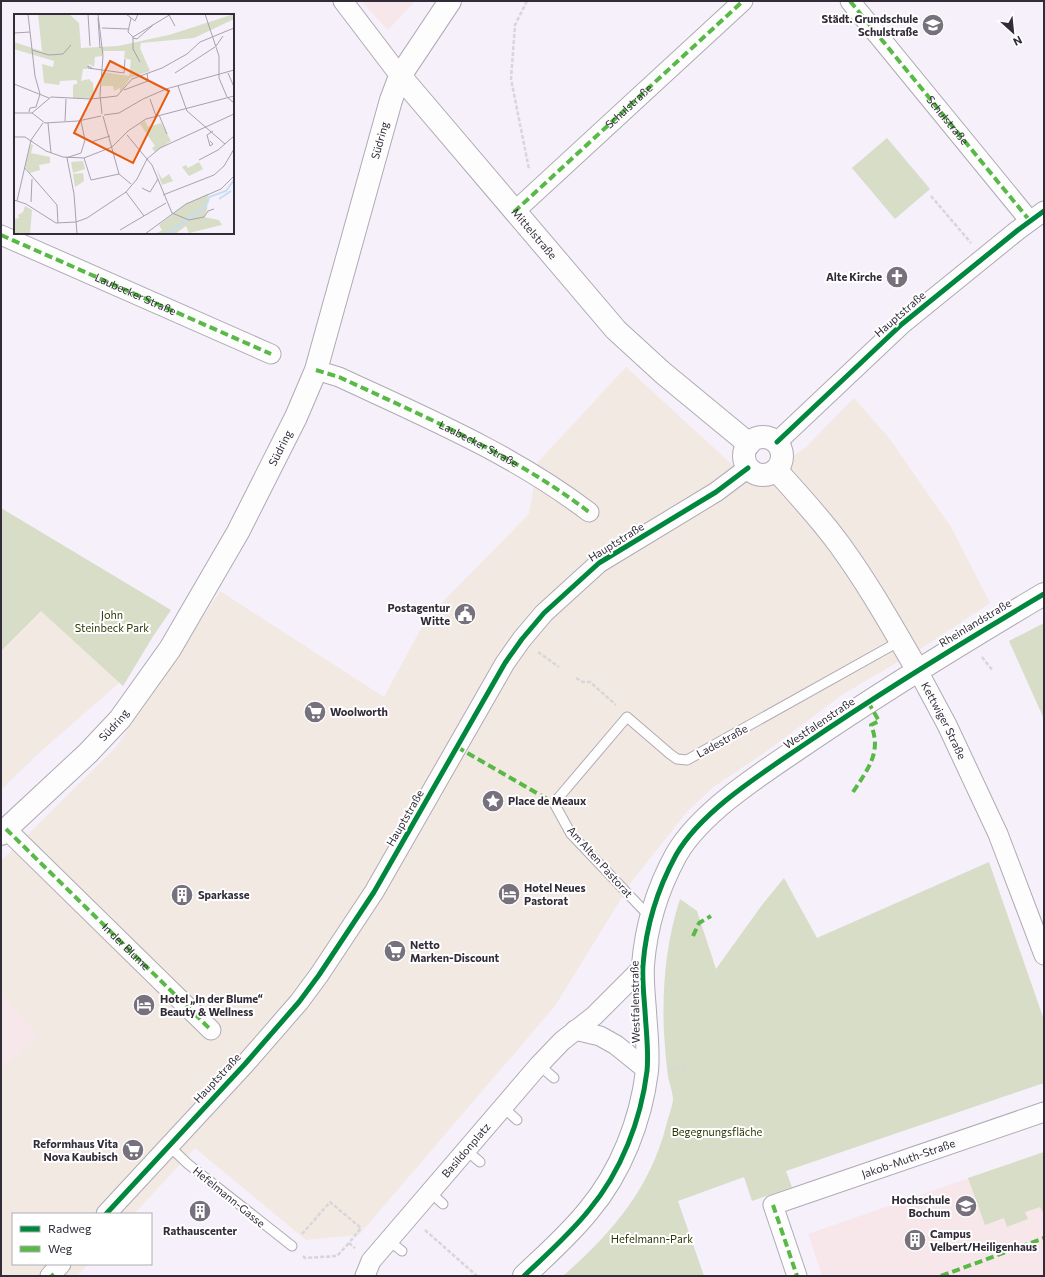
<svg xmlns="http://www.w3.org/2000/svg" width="1045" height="1277" font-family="Commissioner,sans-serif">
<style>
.commercial{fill:#f3e9e3}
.education{fill:#f7e7ea}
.green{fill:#d7ddc7}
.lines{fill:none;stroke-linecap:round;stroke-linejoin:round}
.lane-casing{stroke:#afaab4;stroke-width:11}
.street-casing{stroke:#afaab4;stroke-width:21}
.secondary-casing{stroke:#afaab4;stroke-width:24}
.path{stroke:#d7d6d9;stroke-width:2.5;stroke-dasharray:4 2;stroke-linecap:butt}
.lane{stroke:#fefdfe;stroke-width:9}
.street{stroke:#fefdfe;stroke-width:19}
.secondary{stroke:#fefdfe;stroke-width:22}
.quiet{stroke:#58b947;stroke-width:4;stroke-dasharray:8 4;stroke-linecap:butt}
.cycleway-casing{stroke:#fff;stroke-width:8}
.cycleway{stroke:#00873e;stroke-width:5}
.labels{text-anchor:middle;stroke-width:4;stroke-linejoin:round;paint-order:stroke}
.poi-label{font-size:11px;font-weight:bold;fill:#322c39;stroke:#fff;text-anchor:start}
.street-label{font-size:11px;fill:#322c39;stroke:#fff}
.park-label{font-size:11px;fill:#2c3600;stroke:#fff}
.inset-river{fill:none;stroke:#c5def6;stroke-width:2}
.inset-road{fill:none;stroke:#a7a2ad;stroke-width:1}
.view{fill:#e8590c;fill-opacity:0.15;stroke:#e8590c;stroke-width:2}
.inset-edge{fill:none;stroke:#322c39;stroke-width:2}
</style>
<rect width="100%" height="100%" fill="#f5f0fa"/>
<g class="commercial">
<path d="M 626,367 L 752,483 L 805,448 L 854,398 L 889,438 L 951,527 L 990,603 L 925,646 L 842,695 L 764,753 L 712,788 L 686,813 L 632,881 L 555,1006 L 359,1235 L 306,1240 L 195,1148 L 134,1214 L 13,1214 L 13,1264 L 88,1264 L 77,1276 L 1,1276 L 1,1069 L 37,1037 L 1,993 L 1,861 L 116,747 L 220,591 L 384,697 L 426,619 L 529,514 L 538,462 Z"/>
<path d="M 44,602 L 126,677 L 40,752 L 1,790 L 1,644 Z"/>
</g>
<g class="education">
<path d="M 361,1 L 415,1 L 388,30 Z"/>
<path d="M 1,993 L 37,1037 L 1,1069 Z"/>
<path d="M 1044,1152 L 1044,1276 L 822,1276 L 808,1234 Z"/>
</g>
<g class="green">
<path d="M 887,138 L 930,189 L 895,219 L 852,168 Z"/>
<path d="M 1,508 L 171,610 L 152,638 L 123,686 L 41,611 L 1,651 Z"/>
<path d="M 1044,623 L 1044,719 L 1009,641 Z"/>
<path d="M 989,862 L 1044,1020 L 1044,1083 L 786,1171 L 792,1187 L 752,1201 L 744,1177 L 678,1201 L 704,1276 L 563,1276 C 611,1234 650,1189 666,1126 C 668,1118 672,1108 673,1100 C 673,1092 669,1083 668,1076 C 666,1062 665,1047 664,1033 C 662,988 666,942 680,899 L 697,911 L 716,969 L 762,905 L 784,878 L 817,938 Z"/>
<path d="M 1044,1152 L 1044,1214 L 1040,1207 L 1025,1212 L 1028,1219 L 1007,1227 L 1004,1218 L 985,1225 L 968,1178 Z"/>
</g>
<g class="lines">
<g class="lane-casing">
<g id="lane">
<path d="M 650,917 L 571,834 L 554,803 L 627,717 L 670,754 L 677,759 L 687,760 L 900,641"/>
<path d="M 539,1065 L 554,1078"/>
<path d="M 503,1107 L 517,1120"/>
<path d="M 168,1145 L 188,1164 L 292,1246"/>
<path d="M 466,1150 L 480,1162"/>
<path d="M 430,1192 L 443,1204"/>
<path d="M 388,1240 L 402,1251"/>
</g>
</g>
<g class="street-casing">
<g id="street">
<path d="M 343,1 L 400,76"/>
<path d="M 850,1 L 1030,221"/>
<path id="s1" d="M 514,212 L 743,1"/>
<path d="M 1,235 L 271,354"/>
<path d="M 316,370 L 339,377 C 425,417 513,454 589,512"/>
<path d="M 777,442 L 902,324 L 1018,230 L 1044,211"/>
<path id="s2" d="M 918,671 L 947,725 L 998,834 L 1044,955"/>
<path d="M 6,829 L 211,1030"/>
<path d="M 575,1030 L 600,1036 L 616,1045 L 647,1070"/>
<path d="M 106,1214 L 245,1064 L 299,1002 L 319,975 L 374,892 L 505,663 L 522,639 L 544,613 L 599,563 L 716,492 L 748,468"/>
<path d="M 50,1276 L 61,1264"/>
<path id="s3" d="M 365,1276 L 371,1261 L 539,1065 L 562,1041 L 594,1016 L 643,967"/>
<path id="s4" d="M 797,1276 L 773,1205 L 1044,1112"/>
</g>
</g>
<g class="secondary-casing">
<g id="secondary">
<path id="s5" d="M 400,76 L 616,330 L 663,373 L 749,444"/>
<circle cx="763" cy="456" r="19"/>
<path d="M 776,470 C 798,494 820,518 839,544 C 869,585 893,628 918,671"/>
<path id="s6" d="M 1,834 L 88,753 L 120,719 L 170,649 L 238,532 L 296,417 L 316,370 L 391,100 L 400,76 L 450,1"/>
<path d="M 524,1276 C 546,1255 570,1234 589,1210 C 621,1172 641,1120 647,1071 C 649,1052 646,1030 645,1011 C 644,996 642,980 643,965 C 646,926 658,888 676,855 C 701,811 764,772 805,744 C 883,691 963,642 1044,594"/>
</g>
</g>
<g class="path">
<path d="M 527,1 L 515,25 L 511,79 L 529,169"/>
<path d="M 931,196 L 971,243"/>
<path d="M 538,652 L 559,667"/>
<path d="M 982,657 L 993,671"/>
<path d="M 576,678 L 583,682 L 590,682 L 616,705"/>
<path d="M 670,1069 L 686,1069"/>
<path d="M 425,1230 L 477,1276"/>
<path d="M 302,1234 L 330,1202 L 361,1228 L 349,1243 L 355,1248"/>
<path d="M 303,1256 L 305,1258 L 337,1256 L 349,1243"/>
</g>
<use href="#lane" class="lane"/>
<use href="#street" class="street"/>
<use href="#secondary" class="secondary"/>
<g class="quiet">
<path id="s7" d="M 850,1 L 1030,221"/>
<path d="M 514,212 L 743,1"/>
<path id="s8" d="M 1,235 L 271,354"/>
<path id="s9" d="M 316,370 L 339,377 C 425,417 513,454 589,512"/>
<path d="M 457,747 L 554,803"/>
<path d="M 853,792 C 868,769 882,752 871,725 L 879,721 L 868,702"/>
<path id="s10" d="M 6,829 L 211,1030"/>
<path d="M 693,936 L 699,923 L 711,916"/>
<path d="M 773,1205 L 797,1276"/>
<path d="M 51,1274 L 53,1276"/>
<path d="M 941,1276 L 1044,1238"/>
</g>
<g class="cycleway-casing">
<g id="cycleway">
<path d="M 777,442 L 902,324 L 1018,230 L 1044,211"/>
<path d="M 106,1214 L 245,1064 L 299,1002 L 319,975 L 374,892 L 505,663 L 522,639 L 544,613 L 599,563 L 716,492 L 748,468"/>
<path d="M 524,1276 C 546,1255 570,1234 589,1210 C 621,1172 641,1120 647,1071 C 649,1052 646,1030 645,1011 C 644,996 642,980 643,965 C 646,926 658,888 676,855 C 701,811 764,772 805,744 C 883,691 963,642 1044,594"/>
</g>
</g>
<use href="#cycleway" class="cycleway"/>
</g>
<defs>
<g id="school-disc" transform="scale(1.15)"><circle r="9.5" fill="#76717d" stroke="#fff"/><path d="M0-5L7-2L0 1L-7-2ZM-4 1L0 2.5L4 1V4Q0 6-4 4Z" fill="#fff"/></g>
<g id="church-disc" transform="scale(1.15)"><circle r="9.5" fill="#76717d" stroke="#fff"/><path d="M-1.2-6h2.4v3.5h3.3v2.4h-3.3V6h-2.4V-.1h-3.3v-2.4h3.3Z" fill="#fff"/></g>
<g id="civic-disc" transform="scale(1.15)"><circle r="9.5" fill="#76717d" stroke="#fff"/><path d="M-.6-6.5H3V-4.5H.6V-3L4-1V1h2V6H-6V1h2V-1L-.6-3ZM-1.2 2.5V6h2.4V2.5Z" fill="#fff"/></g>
<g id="supermarket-disc" transform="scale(1.15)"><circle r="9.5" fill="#76717d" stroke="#fff"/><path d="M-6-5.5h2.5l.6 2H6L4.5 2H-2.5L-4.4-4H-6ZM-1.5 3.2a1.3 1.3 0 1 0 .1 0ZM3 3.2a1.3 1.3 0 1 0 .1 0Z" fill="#fff"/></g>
<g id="sight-disc" transform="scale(1.15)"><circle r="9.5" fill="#76717d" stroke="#fff"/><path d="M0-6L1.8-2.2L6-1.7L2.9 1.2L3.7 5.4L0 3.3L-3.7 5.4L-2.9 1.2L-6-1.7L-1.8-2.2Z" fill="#fff"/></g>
<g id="hotel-disc" transform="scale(1.15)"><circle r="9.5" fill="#76717d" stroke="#fff"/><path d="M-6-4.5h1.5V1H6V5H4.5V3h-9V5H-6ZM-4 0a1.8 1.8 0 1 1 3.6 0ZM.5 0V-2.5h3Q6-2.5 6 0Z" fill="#fff"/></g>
<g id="building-disc" transform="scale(1.15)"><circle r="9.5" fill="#76717d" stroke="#fff"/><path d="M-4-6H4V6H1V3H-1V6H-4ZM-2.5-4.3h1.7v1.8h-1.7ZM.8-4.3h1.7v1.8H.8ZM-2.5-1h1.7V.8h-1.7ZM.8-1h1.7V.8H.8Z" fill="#fff"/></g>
<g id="university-disc" transform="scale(1.15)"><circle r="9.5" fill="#76717d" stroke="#fff"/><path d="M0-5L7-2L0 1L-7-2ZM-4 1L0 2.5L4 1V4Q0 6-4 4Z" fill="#fff"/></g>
</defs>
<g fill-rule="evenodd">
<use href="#school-disc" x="933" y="25"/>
<use href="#church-disc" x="897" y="277"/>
<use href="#civic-disc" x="465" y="614"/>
<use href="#supermarket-disc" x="315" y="712"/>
<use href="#sight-disc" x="493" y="801"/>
<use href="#hotel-disc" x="509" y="894"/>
<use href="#building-disc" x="182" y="895"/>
<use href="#supermarket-disc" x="395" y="951"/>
<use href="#hotel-disc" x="144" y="1005"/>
<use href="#supermarket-disc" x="133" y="1150"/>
<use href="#university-disc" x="966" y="1206"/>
<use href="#building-disc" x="200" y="1211"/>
<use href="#building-disc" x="915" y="1240"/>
</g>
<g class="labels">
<g class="poi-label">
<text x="918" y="23" text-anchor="end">Städt. Grundschule<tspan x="918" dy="13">Schulstraße</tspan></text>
<text x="882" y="281" text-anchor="end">Alte Kirche</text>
<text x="450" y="612" text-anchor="end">Postagentur<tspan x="450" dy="13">Witte</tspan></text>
<text x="330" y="716">Woolworth</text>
<text x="508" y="805">Place de Meaux</text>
<text x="524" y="892">Hotel Neues<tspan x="524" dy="13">Pastorat</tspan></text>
<text x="198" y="899">Sparkasse</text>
<text x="410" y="949">Netto<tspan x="410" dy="13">Marken-Discount</tspan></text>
<text x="160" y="1003">Hotel „In der Blume“<tspan x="160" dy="13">Beauty &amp; Wellness</tspan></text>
<text x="118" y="1148" text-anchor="end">Reformhaus Vita<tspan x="118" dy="13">Nova Kaubisch</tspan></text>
<text x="950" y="1204" text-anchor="end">Hochschule<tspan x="950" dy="13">Bochum</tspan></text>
<text x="200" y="1235" text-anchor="middle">Rathauscenter</text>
<text x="930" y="1238">Campus<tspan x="930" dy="13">Velbert/Heiligenhaus</tspan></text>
</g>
<g class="street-label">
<text dy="4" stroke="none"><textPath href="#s1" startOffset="156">Schulstraße</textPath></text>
<text dy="4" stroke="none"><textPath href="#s7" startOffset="154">Schulstraße</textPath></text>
<text dy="4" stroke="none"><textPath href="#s6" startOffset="805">Südring</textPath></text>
<text dy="4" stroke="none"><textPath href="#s5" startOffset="207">Mittelstraße</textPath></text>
<text dy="4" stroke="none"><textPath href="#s8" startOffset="147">Laubecker Straße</textPath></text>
<text transform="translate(900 314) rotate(-41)" y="4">Hauptstraße</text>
<text dy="4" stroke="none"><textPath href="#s9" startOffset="179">Laubecker Straße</textPath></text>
<text dy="4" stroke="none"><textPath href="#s6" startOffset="481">Südring</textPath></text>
<text transform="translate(616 542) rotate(-32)" y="4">Hauptstraße</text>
<text transform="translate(975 623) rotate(-31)" y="4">Rheinlandstraße</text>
<text dy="4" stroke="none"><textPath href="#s2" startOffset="56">Kettwiger Straße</textPath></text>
<text transform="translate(819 723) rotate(-34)" y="4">Westfalenstraße</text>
<text dy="4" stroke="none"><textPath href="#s6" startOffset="157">Südring</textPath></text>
<text transform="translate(722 741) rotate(-29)" y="4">Ladestraße</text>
<text transform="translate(405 818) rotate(-60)" y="4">Hauptstraße</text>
<text transform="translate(600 862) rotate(48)" y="4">Am Alten Pastorat</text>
<text dy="4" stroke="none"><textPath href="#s10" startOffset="168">In der Blume</textPath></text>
<text transform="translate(635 1002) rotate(-91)" y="4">Westfalenstraße</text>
<text transform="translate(217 1078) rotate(-47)" y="4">Hauptstraße</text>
<text dy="4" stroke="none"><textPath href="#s3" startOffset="162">Basildonplatz</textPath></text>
<text dy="4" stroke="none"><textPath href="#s4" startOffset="218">Jakob-Muth-Straße</textPath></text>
<text transform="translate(229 1197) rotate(39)" y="4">Hefelmann-Gasse</text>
</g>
<g class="park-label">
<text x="112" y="619">John<tspan x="112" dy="13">Steinbeck Park</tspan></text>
<text x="717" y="1136">Begegnungsfläche</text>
<text x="652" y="1243">Hefelmann-Park</text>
</g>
</g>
<g transform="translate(14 14)">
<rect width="220" height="220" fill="#f5f0fa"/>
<path d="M 24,0 L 55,0 L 65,9 L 67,34 L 104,32 L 155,21 L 220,0 L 220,5 L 180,24 L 127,29 L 126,34 L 136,57 L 116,64 L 106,79 L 106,74 L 100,77 L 99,72 L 88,72 L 89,58 L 115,62 L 117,46 L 110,44 L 111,37 L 90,37 L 88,42 L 81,43 L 80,53 L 75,50 L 73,55 L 69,55 L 67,67 L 75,65 L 79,69 L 80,84 L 59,84 L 59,71 L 64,69 L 62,66 L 46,67 L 45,71 L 30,69 L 28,50 L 39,53 L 40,47 L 0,35 L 0,28 L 33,39 L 28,37 ZM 131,107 L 134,113 L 147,109 L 157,127 L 141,138 L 138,134 L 141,132 L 126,110 ZM 17,130 L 19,131 L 17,139 L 36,143 L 36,149 L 25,151 L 26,156 L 16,159 L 11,152 ZM 69,147 L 71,155 L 59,159 L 57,148 ZM 185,148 L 189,155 L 175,162 L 168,153 L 172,151 L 174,154 ZM 142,154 L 148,165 L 155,160 L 159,167 L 148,171 ZM 69,159 L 70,167 L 61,173 L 59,160 ZM 194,180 L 193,196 L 190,203 L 205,206 L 208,211 L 175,219 L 172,212 L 161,220 L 142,220 L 148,216 L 145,211 L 172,190 ZM 11,192 L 18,196 L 16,220 L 0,220 L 0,205 L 5,204 L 4,201 L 9,198 Z" fill="#d7ddc7"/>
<path class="inset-river" d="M 205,185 L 217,177M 193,190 L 195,183 L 212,177 L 220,166M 153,220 L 193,191"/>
<path class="inset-road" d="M 14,0 L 21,62 L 26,80 L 22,93 L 16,94 L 15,98M 74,0 L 76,32M 84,0 L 89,42 L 86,81 L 88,100M 112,0 L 121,7 L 124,0M 191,0 L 205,42 L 205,64 L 213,83 L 220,89M 155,1 L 161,12M 84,4 L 86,34M 117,4 L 114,18 L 119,23 L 119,35 L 126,48M 88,14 L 114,15M 0,19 L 16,18M 119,23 L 157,0M 119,24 L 123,25 L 139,11M 202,32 L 209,22M 18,36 L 35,41 L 49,40 L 57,31M 78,54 L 74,52 L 74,54 L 110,59 L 111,45M 161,59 L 201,33M 214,59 L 220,73M 0,70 L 35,84M 164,72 L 173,97 L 211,130M 110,76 L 134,67 L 133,59M 136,85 L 142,102M 0,99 L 18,99 L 37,83 L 77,85 L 103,82 L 118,65 L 148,54 L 173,40 L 186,28 L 220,14M 18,99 L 31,109 L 64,107 L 87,102M 90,101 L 105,99 L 129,85 L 152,75 L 220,56M 145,101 L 153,120M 89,102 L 105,160 L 117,170M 51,107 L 52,85M 34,109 L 37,139M 113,121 L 138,151 L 158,199 L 175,206 L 190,203 L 194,197 L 200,195M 0,123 L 11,123 L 32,137 L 49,143 L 70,144 L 98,133 L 114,117 L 132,105 L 220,82M 196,127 L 199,130 L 196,132 L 193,121 L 199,117M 77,128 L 96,122M 52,144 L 67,139 L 71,126 L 67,107M 53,144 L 60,180 L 63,220M 70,144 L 77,166 L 105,160M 185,146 L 204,136 L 220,122M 10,153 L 43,191 L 44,209M 128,174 L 136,178 L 144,165M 112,178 L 130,202M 149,181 L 200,161 L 210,152 L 220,135M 0,186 L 12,190 L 42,209 L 62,208 L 73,204 L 112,178 L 123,165 L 133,145 L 146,134 L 220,100M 3,187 L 17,126 L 29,109M 17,188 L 18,165M 106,216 L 152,189M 131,220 L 172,190 L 207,175 L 220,162"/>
<path class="view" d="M 96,47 L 155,77 L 119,149 L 60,119 Z"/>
<rect width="220" height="220" class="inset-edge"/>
</g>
<rect width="1045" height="1277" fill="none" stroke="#322c39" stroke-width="4"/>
<rect x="12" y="1213" width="140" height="52" fill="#ffffff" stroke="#adabb0"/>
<rect x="20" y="1226" width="20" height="6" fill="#00873e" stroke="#adabb0"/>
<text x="48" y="1233" font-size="12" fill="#322c39">Radweg</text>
<rect x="20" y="1246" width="20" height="6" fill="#58b947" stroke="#adabb0"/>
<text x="48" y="1253" font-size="12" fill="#322c39">Weg</text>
<g transform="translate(1013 32) rotate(153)" stroke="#ffffff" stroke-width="3" paint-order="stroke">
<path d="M0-3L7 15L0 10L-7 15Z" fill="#322c39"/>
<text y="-6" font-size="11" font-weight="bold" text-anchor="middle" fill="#322c39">N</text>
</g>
</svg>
